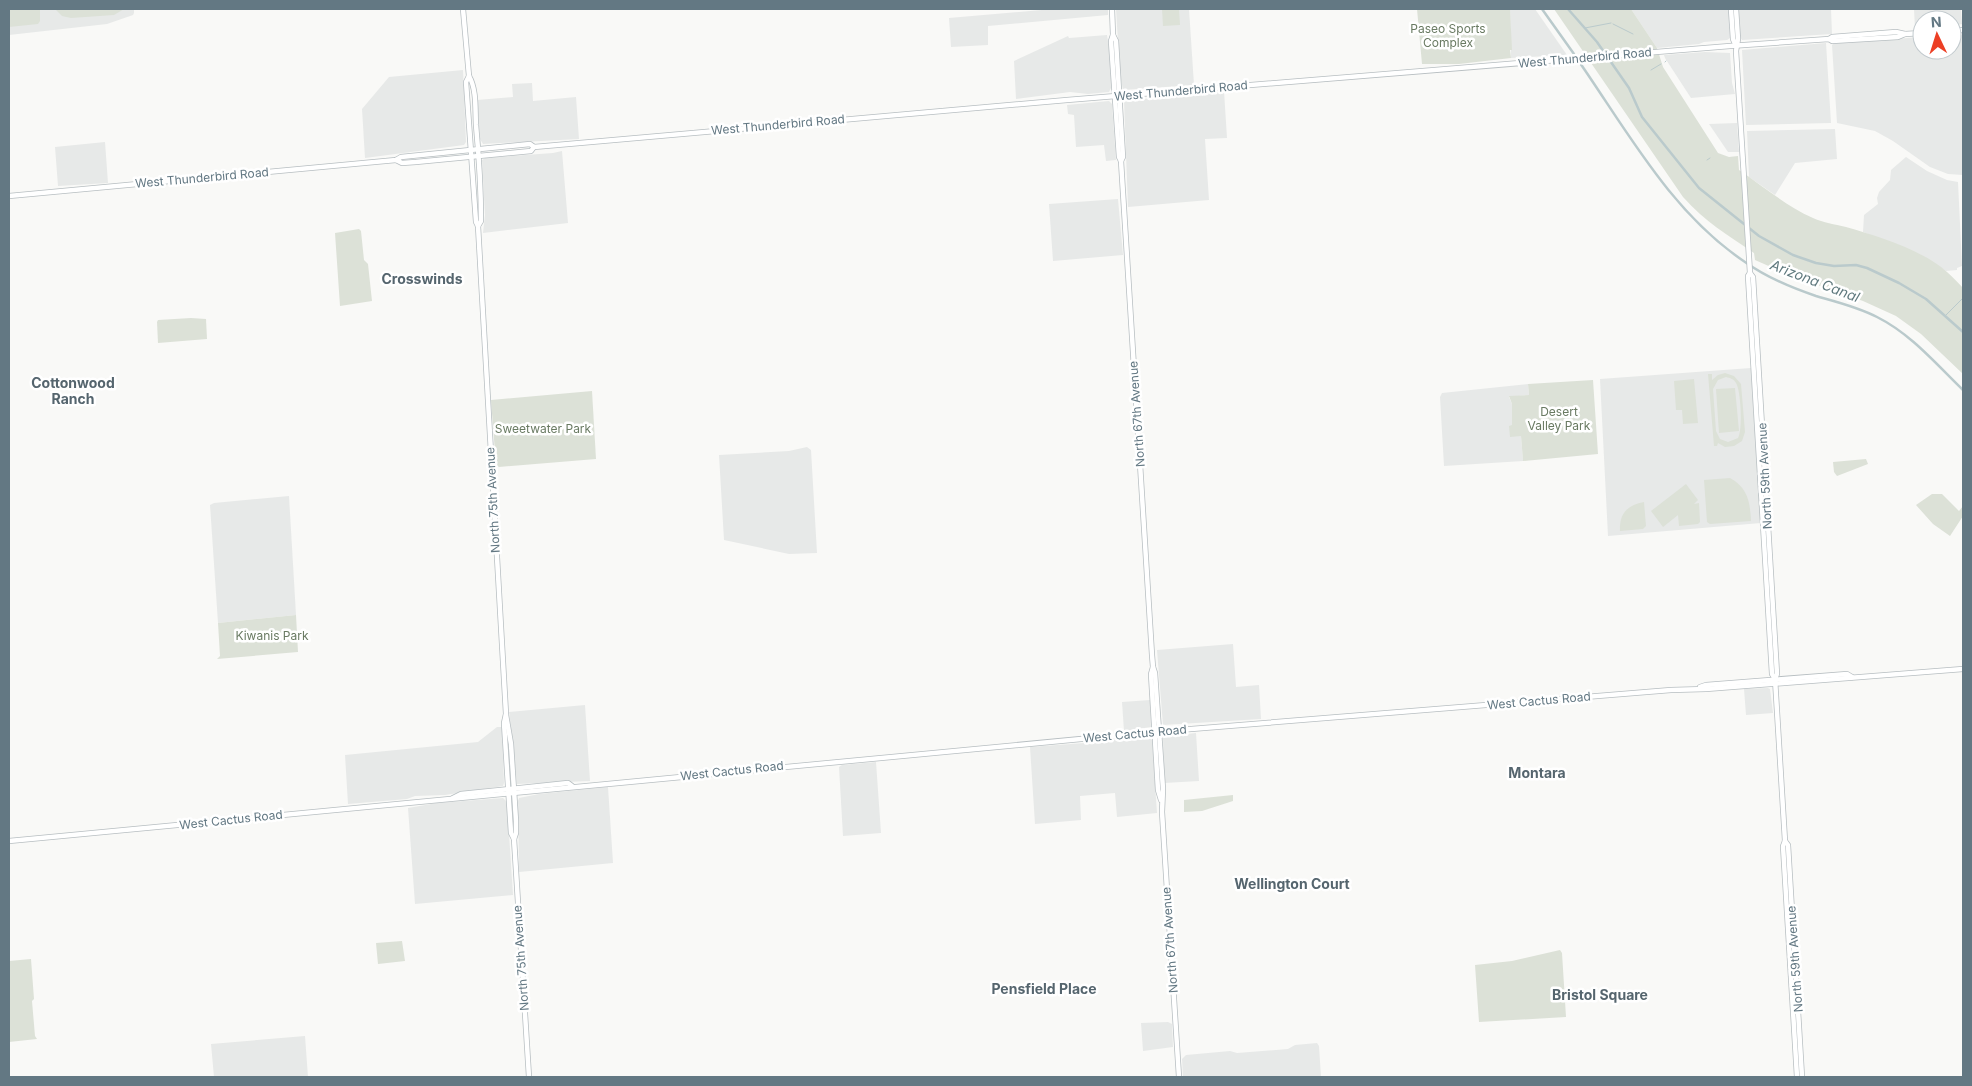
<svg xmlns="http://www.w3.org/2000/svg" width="1972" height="1086" font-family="Inter,sans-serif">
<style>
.built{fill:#e7e9e8}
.green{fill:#dce1d7;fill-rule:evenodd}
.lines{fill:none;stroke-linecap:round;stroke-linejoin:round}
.stream{stroke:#bacacc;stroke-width:1}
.canal{stroke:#bacacc;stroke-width:2.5}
.secondary-casing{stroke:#b7bec1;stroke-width:6}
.secondary{stroke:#fff;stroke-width:4.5}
.labels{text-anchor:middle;stroke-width:5;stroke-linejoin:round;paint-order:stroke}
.park-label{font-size:12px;fill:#697a62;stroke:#fff}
.street-label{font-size:12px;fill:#637883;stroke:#fff}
.neighbourhood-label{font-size:14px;font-weight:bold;fill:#55656e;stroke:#fff}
.water-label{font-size:14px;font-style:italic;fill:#5e787d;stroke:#fff}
</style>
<rect width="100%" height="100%" fill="#f9f9f7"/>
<g class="built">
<path d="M 9,9 L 134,9 L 134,13 L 133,15 L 107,24 L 9,35 Z"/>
<path d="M 1053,9 L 1108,9 L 1108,15 L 988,26 L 988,45 L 951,47 L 949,18 Z"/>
<path d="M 1116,9 L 1189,9 L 1194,85 L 1123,90 L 1120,75 Z"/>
<path d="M 1510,9 L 1535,9 L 1567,55 L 1511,58 Z"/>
<path d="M 1631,9 L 1729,9 L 1730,38 L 1727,40 L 1704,42 L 1699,44 L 1657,48 Z"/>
<path d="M 1738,9 L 1831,9 L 1832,34 L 1742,40 L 1740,37 Z"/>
<path d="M 1914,9 L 1961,9 L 1962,24 L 1952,26 L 1952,20 L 1922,20 L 1922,28 L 1915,29 Z"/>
<path d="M 1107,35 L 1111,61 L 1111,88 L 1109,92 L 1088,94 L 1070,92 L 1016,99 L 1014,61 L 1068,36 L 1069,38 Z"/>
<path d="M 1963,35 L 1963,175 L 1948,174 L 1930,167 L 1893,141 L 1875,131 L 1837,123 L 1832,45 L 1834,43 L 1922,37 L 1922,50 L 1952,50 L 1952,36 Z"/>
<path d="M 1826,43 L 1831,123 L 1746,125 L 1742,50 Z"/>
<path d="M 1705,52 L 1730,53 L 1732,83 L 1735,94 L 1691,98 L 1665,58 L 1664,55 Z"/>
<path d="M 463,70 L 466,142 L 464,145 L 365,158 L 362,109 L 389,77 Z"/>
<path d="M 532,83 L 533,101 L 576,97 L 579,139 L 483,144 L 480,139 L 477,100 L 513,97 L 512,84 Z"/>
<path d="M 1224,91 L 1227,138 L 1205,139 L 1209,200 L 1128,207 L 1124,101 Z"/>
<path d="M 1109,101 L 1112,104 L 1116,160 L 1106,161 L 1104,145 L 1076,147 L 1074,115 L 1068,114 L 1067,105 Z"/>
<path d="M 1737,123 L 1739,152 L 1728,152 L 1709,124 Z"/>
<path d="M 1835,129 L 1837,159 L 1795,163 L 1775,195 L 1749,177 L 1747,131 Z"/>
<path d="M 105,142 L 108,183 L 58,186 L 55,147 Z"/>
<path d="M 562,151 L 568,223 L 483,233 L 485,215 L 482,160 L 485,158 L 553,153 Z"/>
<path d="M 1906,157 L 1927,171 L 1947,180 L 1958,182 L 1962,266 L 1957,268 L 1957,270 L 1946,271 L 1921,255 L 1863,232 L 1864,215 L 1878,204 L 1877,198 L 1879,192 L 1890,180 L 1891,170 Z"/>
<path d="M 1118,199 L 1123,255 L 1053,261 L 1049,204 Z"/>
<path d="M 1751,368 L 1761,523 L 1608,536 L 1600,379 Z"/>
<path d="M 1528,384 L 1529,395 L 1509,397 L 1512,404 L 1512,424 L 1521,436 L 1523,461 L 1444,466 L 1440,397 L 1442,393 Z"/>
<path d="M 807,447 L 811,450 L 817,553 L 789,554 L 724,540 L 719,455 L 789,451 Z"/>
<path d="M 289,496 L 296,615 L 218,623 L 210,505 L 214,503 Z"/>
<path d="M 1233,644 L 1236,687 L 1259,685 L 1261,719 L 1163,725 L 1157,650 Z"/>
<path d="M 1768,688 L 1770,689 L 1773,713 L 1746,715 L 1744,689 Z"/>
<path d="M 1150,700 L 1151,727 L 1124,731 L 1122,702 Z"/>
<path d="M 585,705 L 590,781 L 517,784 L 509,712 Z"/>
<path d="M 497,727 L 502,727 L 504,783 L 503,786 L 445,795 L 415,796 L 407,799 L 348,804 L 345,755 L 478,742 Z"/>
<path d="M 1196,733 L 1199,781 L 1164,783 L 1163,738 L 1167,736 Z"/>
<path d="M 1127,738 L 1149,738 L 1152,740 L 1157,813 L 1117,817 L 1115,793 L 1080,796 L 1081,820 L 1035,824 L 1030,747 L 1098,742 Z"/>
<path d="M 876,762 L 881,833 L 843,836 L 839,767 L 842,765 Z"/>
<path d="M 608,787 L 613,863 L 519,872 L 518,801 L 519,798 L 539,794 Z"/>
<path d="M 503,798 L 507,802 L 513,895 L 415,904 L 408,808 L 437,803 Z"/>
<path d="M 1168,1022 L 1172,1024 L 1173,1047 L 1143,1051 L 1141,1023 Z"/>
<path d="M 305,1036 L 308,1077 L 214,1077 L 211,1044 Z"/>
<path d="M 1317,1043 L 1319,1046 L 1321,1077 L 1183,1077 L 1182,1059 L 1186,1055 L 1230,1051 L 1237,1053 L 1288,1049 L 1295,1045 Z"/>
</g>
<g class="green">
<path d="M 9,9 L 40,9 L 40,21 L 38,24 L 9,27 Z"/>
<path d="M 55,9 L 124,9 L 114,15 L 71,18 L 62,16 Z"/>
<path d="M 1162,9 L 1179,9 L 1180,25 L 1163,26 Z"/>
<path d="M 1417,9 L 1510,9 L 1512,50 L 1510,50 L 1511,58 L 1459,64 L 1422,64 Z"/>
<path d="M 1554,9 L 1631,9 L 1657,48 L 1663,67 L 1718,153 L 1729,157 L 1738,156 L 1739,170 C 1763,186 1786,206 1813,218 C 1824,223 1834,224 1846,227 C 1877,236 1923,250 1947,272 C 1953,277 1958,283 1963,288 L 1963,374 L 1921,334 L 1896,316 L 1863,301 L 1794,277 L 1755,260 L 1754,253 C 1728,235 1705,222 1683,197 Z"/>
<path d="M 359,229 L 361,231 L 364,260 L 368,264 L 372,301 L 340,306 L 335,233 Z"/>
<path d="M 191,318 L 206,319 L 207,339 L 158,343 L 157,322 L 158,320 Z"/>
<path d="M 1725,373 L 1734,376 L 1741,384 L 1745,432 L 1742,441 L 1734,446 L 1725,447 L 1718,443 L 1717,446 L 1714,446 L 1708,374 L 1712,374 L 1712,380 L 1718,375 ZM 1726,377 C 1730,378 1734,379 1736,383 C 1741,391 1743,430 1738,438 L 1728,442 L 1720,439 L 1716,431 L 1713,389 L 1718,380 Z"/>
<path d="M 1694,379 L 1698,423 L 1683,424 L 1682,410 L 1676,410 L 1674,381 Z"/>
<path d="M 1593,380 L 1598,454 L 1523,461 L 1521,436 L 1510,437 L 1509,426 L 1512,425 L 1512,404 L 1509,396 L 1529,395 L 1528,384 Z"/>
<path d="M 1735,388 L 1739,431 L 1719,433 L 1716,389 Z"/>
<path d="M 592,391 L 596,459 L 499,467 L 496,465 L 491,400 Z"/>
<path d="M 1866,459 L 1868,464 L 1837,476 L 1834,472 L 1833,462 Z"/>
<path d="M 1730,478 C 1748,488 1750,502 1751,521 L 1710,524 L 1707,522 L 1704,480 Z"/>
<path d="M 1686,484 L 1698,500 L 1694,504 L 1699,503 L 1700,522 L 1698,524 L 1679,526 L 1678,515 L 1663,527 L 1651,511 Z"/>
<path d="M 1932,494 L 1942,494 L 1959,511 L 1963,506 L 1963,516 L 1950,536 L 1933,524 L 1916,505 Z"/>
<path d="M 1644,502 L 1646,526 L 1643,529 L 1620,531 C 1619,514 1627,505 1644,502 Z"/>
<path d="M 296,615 L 298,652 L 217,659 L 220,656 L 218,623 Z"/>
<path d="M 1233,795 L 1233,801 L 1202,811 L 1184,812 L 1184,800 Z"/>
<path d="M 402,941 L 405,961 L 378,964 L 376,943 Z"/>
<path d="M 1560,950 L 1562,953 L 1566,1017 L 1479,1022 L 1475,965 L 1512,961 Z"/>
<path d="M 31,959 L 34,999 L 32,1001 L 35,1036 L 37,1039 L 9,1042 L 9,961 Z"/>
</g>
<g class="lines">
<g class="stream">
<path d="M 1613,24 L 1633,34"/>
<path d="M 1585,28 L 1611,23"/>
<path d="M 1665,62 L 1666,61"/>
<path d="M 1651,70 L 1661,64"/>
<path d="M 1707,160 L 1710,158"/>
<path d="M 1946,315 L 1963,298"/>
</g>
<g class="canal">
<path d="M 1542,9 L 1574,54"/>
<path d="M 1568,9 L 1597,42 L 1629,88 L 1642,117 L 1699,188 L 1759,236 L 1793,255 L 1816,263 L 1834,266 L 1856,265 L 1867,268 L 1899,283 L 1926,299 L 1963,332"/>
<path d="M 1580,63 C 1629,134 1672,213 1745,262 C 1766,277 1792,288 1816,296 C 1837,302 1858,307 1877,317 C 1911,334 1936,364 1963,390"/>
</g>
<g class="secondary-casing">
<g id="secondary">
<path d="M 463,9 L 469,76 C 477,90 475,110 476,125 C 479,157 481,189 481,221 L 478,226"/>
<path d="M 1112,9 L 1113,35 L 1116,41 L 1123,157 L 1121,161"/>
<path d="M 1731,9 L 1733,39 L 1736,46"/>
<path d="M 1736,9 L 1738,39 L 1736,51 L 1750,273 L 1748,276 L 1772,674 L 1775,679"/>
<path d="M 1952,31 L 1963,30"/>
<path d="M 1113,35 L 1111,41 L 1119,157 L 1121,161 L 1152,655 L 1153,667 L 1155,673 L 1163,789 L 1162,812 L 1179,1077"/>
<path d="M 1829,39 L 1832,37 L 1896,32 L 1905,34 L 1922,33"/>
<path d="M 469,76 L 466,82 L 476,222 L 478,226 L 506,714 L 504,723 L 511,833 L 514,839 L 529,1077"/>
<path d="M 396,160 L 402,163 L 416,162 L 531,151 L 534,147"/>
<path d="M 9,196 L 396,160 L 401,157 L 530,144 L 534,147 L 557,145 L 1067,100 L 1730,46 L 1829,39 L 1832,41 L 1898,37 L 1905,34"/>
<path d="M 1750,273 L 1753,277 L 1777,674 L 1775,679 L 1785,841 L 1783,846 L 1797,1077"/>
<path d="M 1153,667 L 1151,674 L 1158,790 L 1161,800"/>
<path d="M 1700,687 L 1706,685 L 1847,674 L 1852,677"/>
<path d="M 506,715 L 511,744 L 516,821 L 516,833 L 514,839"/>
<path d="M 453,798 L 461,794 L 568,783 L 572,786"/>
<path d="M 9,841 L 1154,732 L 1671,690 L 1706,689 L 1963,669"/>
<path d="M 1785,841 L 1788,845 L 1802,1077"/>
</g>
</g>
<use href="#secondary" class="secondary"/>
</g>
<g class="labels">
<g class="park-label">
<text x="1448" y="33">Paseo Sports<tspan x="1448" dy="14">Complex</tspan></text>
<text x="1559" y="416">Desert<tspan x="1559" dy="14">Valley Park</tspan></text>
<text x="543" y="433">Sweetwater Park</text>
<text x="272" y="640">Kiwanis Park</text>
</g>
<g class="street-label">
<text transform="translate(1585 58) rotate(-5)" y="4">West Thunderbird Road</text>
<text transform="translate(1181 91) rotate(-5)" y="4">West Thunderbird Road</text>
<text transform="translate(778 125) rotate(-5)" y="4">West Thunderbird Road</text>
<text transform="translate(202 178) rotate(-5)" y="4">West Thunderbird Road</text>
<text transform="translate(1137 414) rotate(-94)" y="4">North 67th Avenue</text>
<text transform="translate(1765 476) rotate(-93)" y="4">North 59th Avenue</text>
<text transform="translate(493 500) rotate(-93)" y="4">North 75th Avenue</text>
<text transform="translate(1539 701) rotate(-5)" y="4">West Cactus Road</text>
<text transform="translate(1135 734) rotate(-5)" y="4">West Cactus Road</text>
<text transform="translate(732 771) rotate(-6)" y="4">West Cactus Road</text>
<text transform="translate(231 820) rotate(-6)" y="4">West Cactus Road</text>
<text transform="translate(1170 940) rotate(-94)" y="4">North 67th Avenue</text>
<text transform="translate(521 958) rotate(-94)" y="4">North 75th Avenue</text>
<text transform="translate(1795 959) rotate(-94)" y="4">North 59th Avenue</text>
</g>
<g class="neighbourhood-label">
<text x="422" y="284">Crosswinds</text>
<text x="73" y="388">Cottonwood<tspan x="73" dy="16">Ranch</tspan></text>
<text x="1537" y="778">Montara</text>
<text x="1292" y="889">Wellington Court</text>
<text x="1044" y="994">Pensfield Place</text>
<text x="1600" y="1000">Bristol Square</text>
</g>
<g class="water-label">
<text transform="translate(1815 281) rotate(21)" y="5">Arizona Canal</text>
</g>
</g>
<rect width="1972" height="1086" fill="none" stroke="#637883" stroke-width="20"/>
<g transform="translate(1937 35) rotate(356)"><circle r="24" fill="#ffffff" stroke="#c1c9cd"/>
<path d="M0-4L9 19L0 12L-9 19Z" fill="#ec3f24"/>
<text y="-8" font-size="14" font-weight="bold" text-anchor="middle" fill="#637883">N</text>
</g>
</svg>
